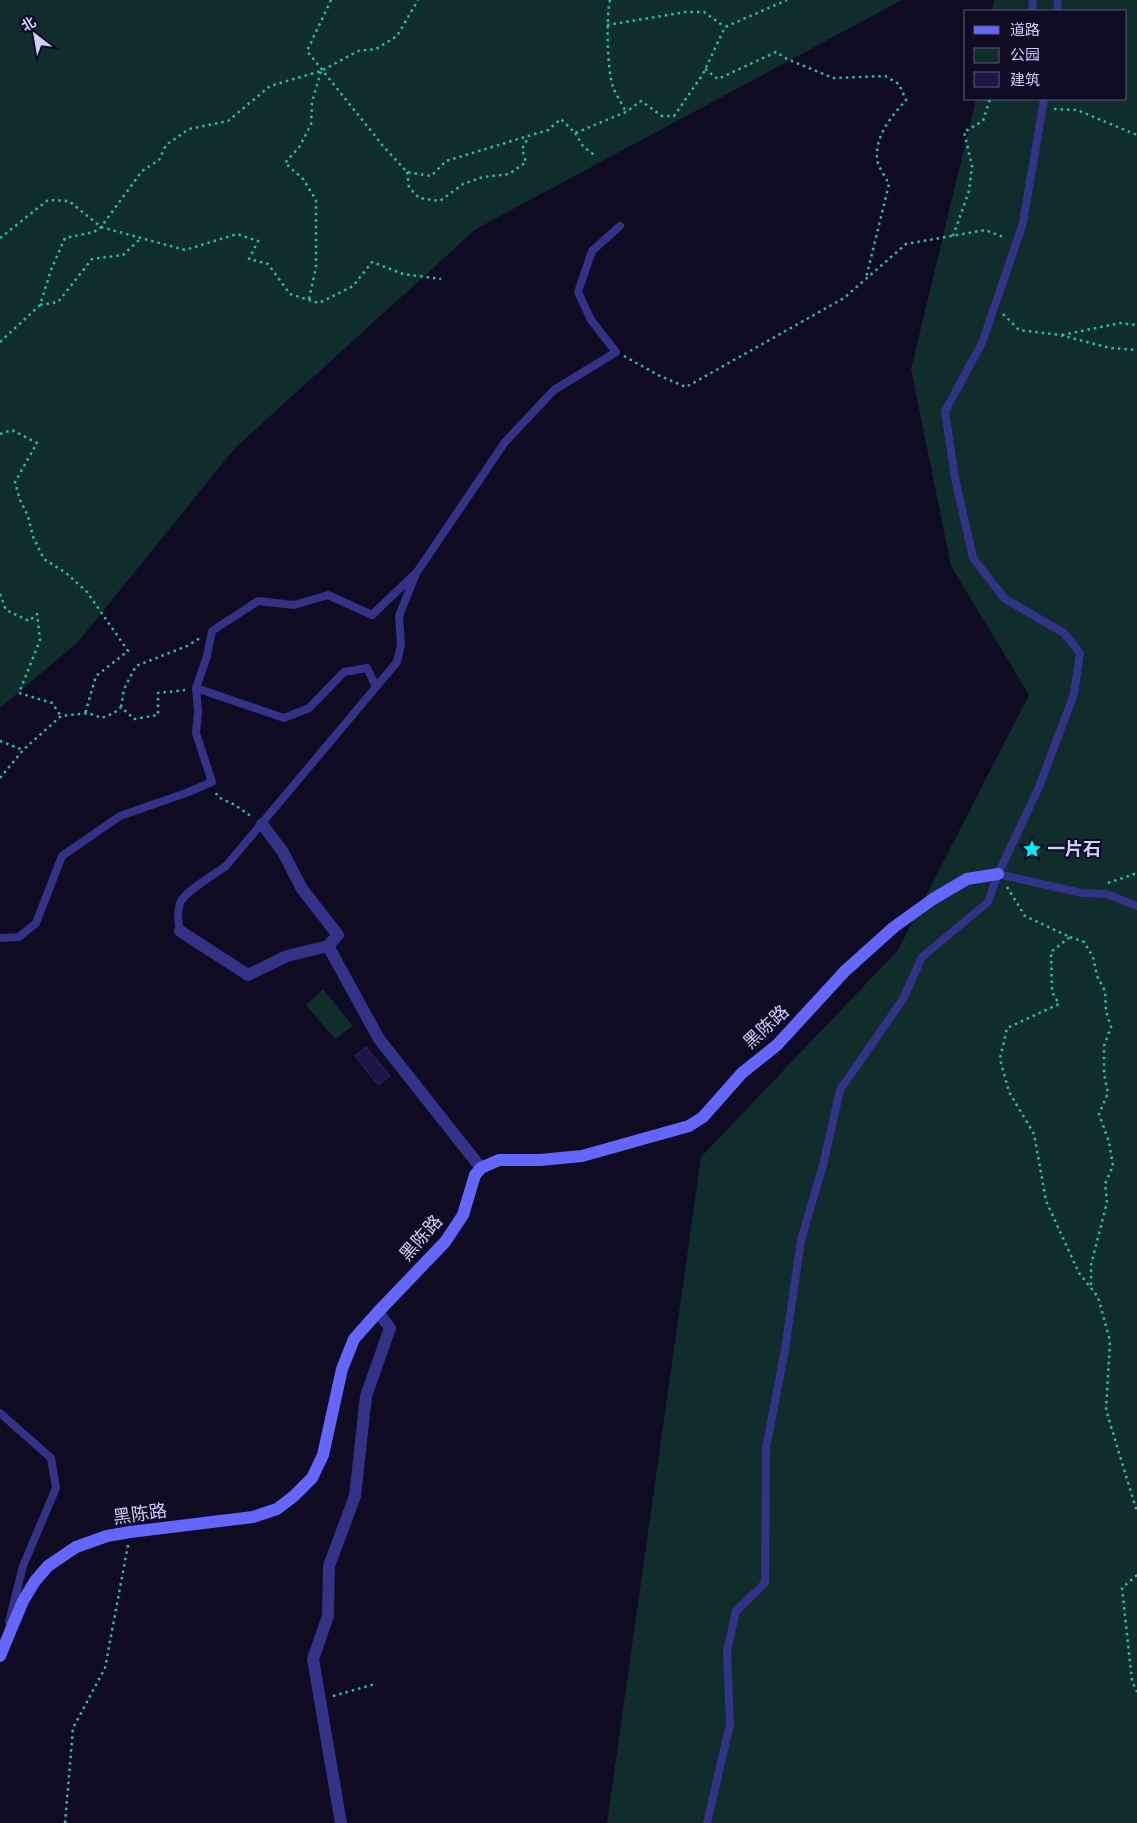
<svg xmlns="http://www.w3.org/2000/svg" width="1137" height="1823" font-family="'Nunito Sans','Noto Sans SC',sans-serif">
<style>
.green{fill:#0e2d2b}
.building{fill:#1d1646;stroke:#322574}
.lines{fill:none;stroke-linecap:round;stroke-linejoin:round}
.path{stroke:#22beae;stroke-width:2.5;stroke-dasharray:2.5 4;stroke-linecap:butt}
.lane{stroke:#323287;stroke-width:8}
.street{stroke:#323287;stroke-width:12}
.secondary{stroke:#6467ff;stroke-width:12}
.labels{text-anchor:middle;stroke-width:4;stroke-linejoin:round;paint-order:stroke}
.poi-label{font-size:18px;font-weight:bold;fill:#d1cdff;stroke:#0e0b23;text-anchor:start}
.street-label{font-size:18px;fill:#d1cdff;stroke:#0e0b23}
</style>
<rect width="100%" height="100%" fill="#0e0b23"/>
<g class="green">
<path d="M 0,0 L 902,0 L 476,229 L 235,448 L 78,642 L 0,708 Z"/>
<path d="M 994,0 L 1137,0 L 1137,1823 L 607,1823 L 701,1157 L 898,950 L 1029,695 L 951,566 L 911,369 L 976,99 L 1126,99 L 1126,11 L 992,11 Z"/>
<path d="M 323,989 L 353,1026 L 335,1039 L 306,1005 Z"/>
</g>
<path class="building" d="M 366,1047 L 390,1076 L 378,1085 L 355,1056 Z"/>
<g class="lines">
<g class="path">
<path d="M 331,0 L 307,51 L 383,146 L 407,172 L 431,176 L 446,161 L 548,130 L 561,119 L 575,133 L 626,112 L 641,101 L 662,116 L 674,116 L 703,74 L 725,27 L 787,0"/>
<path d="M 610,0 C 606,17 607,70 613,87 C 616,95 622,104 626,112"/>
<path d="M 607,25 L 686,12 L 704,12 L 725,27"/>
<path d="M 705,69 L 718,79 L 776,52 L 787,59 L 833,78 L 885,76 L 899,84 L 906,100 C 892,116 875,135 877,159 C 878,167 885,176 889,184 L 866,278"/>
<path d="M 1054,109 L 1077,110 L 1137,135"/>
<path d="M 575,133 L 583,146 L 594,155"/>
<path d="M 407,172 L 409,187 L 419,198 L 440,201 L 463,184 L 483,177 L 509,174 L 526,162 L 522,149 L 529,136"/>
<path d="M 953,236 L 969,191 L 972,166 L 964,132 L 983,121 L 990,99"/>
<path d="M 0,238 L 48,200 L 69,201 L 101,227 L 185,250 L 237,234 L 258,241 L 249,259 L 268,264 L 290,294 L 319,303 L 353,286 L 372,262 L 403,274 L 441,279"/>
<path d="M 309,299 L 316,267 L 316,200 L 303,179 L 285,163 L 300,146 L 311,124 L 312,102 L 321,71"/>
<path d="M 40,305 L 58,302 L 92,259 L 123,255 L 140,239"/>
<path d="M 1003,314 L 1019,330 L 1060,335 L 1110,348 L 1137,350"/>
<path d="M 1062,335 L 1120,323 L 1137,325"/>
<path d="M 0,342 L 40,305 L 51,270 L 65,238 L 94,232 L 101,227 L 142,171 L 159,160 L 166,145 L 189,129 L 228,121 L 270,86 L 321,71 L 358,51 L 376,49 L 397,36 L 418,0"/>
<path d="M 624,356 L 660,376 L 686,387 L 844,298 L 906,244 L 985,230 L 1006,238"/>
<path d="M 0,434 L 12,430 L 37,443 L 15,482 L 20,500 L 28,516 L 33,537 L 44,559 L 66,573 L 87,592 L 128,651 L 96,676 L 85,714"/>
<path d="M 0,594 L 6,610 L 29,621 L 37,614 L 40,640 L 19,693 L 52,703 L 61,716"/>
<path d="M 121,707 L 124,689 L 136,666 L 187,646 L 200,638"/>
<path d="M 0,741 L 23,750"/>
<path d="M 0,778 L 23,750 L 61,716 L 88,713 L 102,718 L 114,713 L 121,707 L 134,719 L 158,715 L 158,693 L 185,690"/>
<path d="M 216,793 L 218,797 L 235,805 L 252,817"/>
<path d="M 1108,883 L 1137,873"/>
<path d="M 1007,887 L 1025,916 L 1070,937 L 1051,952 L 1052,992 L 1059,1004 L 1007,1028 L 1000,1059 L 1009,1092 L 1034,1134 L 1046,1201 L 1079,1273 L 1098,1297 L 1110,1341 L 1106,1410 L 1137,1512"/>
<path d="M 1070,937 L 1084,942 L 1093,957 L 1097,976 L 1105,991 L 1106,1011 L 1111,1027 L 1104,1046 L 1104,1074 L 1108,1093 L 1099,1114 L 1109,1142 L 1113,1166 L 1105,1184 L 1107,1202 L 1091,1265 L 1091,1288"/>
<path d="M 1137,1575 L 1122,1588 L 1132,1681 L 1137,1692"/>
<path d="M 333,1696 L 375,1684"/>
<path d="M 65,1823 L 73,1728 L 105,1668 L 128,1545"/>
</g>
<g class="lane">
<path d="M 1032,11 L 1033,0"/>
<path d="M 1057,11 L 1058,0"/>
<path d="M 376,687 L 397,662 L 401,645 L 399,616 L 415,576"/>
<path d="M 998,874 L 1082,893 L 1107,894 L 1137,906"/>
<path d="M 180,931 C 178,922 177,912 180,903 C 184,892 215,874 226,866 L 376,687 L 367,668 L 344,672 L 309,708 L 284,718 L 196,688"/>
<path d="M 0,938 L 19,937 L 36,923 L 62,856 L 120,816 L 186,793 L 212,782 L 196,733 L 198,712 L 196,688 L 207,656 L 212,631 L 258,601 L 294,605 L 328,595 L 372,615 L 417,572 L 505,442 L 554,390 L 616,352 L 591,320 L 578,292 L 592,251 L 620,226"/>
<path d="M 0,1413 L 51,1458 L 56,1488 L 23,1566 L 9,1622"/>
<path d="M 707,1823 L 730,1724 L 727,1651 L 736,1611 L 765,1583 L 766,1448 L 785,1350 L 801,1240 L 823,1165 L 840,1090 L 903,999 L 922,957 L 988,902 L 998,874 L 1039,787 L 1074,694 L 1080,653 L 1064,633 L 1005,599 L 973,558 L 955,478 L 945,411 L 982,343 L 1023,223 L 1044,99"/>
</g>
<g class="street">
<path d="M 180,931 L 248,975 L 287,956 L 328,946 L 338,935 L 302,889 L 283,852 L 262,824"/>
<path d="M 328,946 L 379,1039 L 481,1168"/>
<path d="M 341,1823 L 313,1659 L 328,1616 L 329,1566 L 355,1496 L 366,1396 L 390,1328 L 378,1312"/>
</g>
<path class="secondary" d="M 0,1656 L 23,1601 L 35,1581 L 48,1566 L 76,1547 L 107,1536 L 130,1532 L 253,1517 L 277,1509 L 294,1496 L 312,1478 L 323,1455 L 342,1369 L 354,1339 L 378,1312 L 445,1242 L 463,1215 L 475,1175 L 481,1168 L 499,1160 L 540,1160 L 582,1156 L 689,1126 L 703,1117 L 742,1073 L 777,1045 L 845,971 L 894,927 L 933,899 L 967,879 L 998,874"/>
</g>
<defs>
<g id="sight-bare" transform="scale(1.5)"><path d="M0-6L1.8-2.2L6-1.7L2.9 1.2L3.7 5.4L0 3.3L-3.7 5.4L-2.9 1.2L-6-1.7L-1.8-2.2Z" fill="#00e9f8" stroke="#0e0b23" stroke-width="2.5" paint-order="stroke"/></g>
</defs>
<g fill-rule="evenodd">
<use href="#sight-bare" x="1032" y="849"/>
</g>
<g class="labels">
<g class="poi-label">
<text x="1047" y="855">一片石</text>
</g>
<g class="street-label">
<text transform="translate(766 1027) rotate(-43)" y="6">黑陈路</text>
<text transform="translate(421 1238) rotate(-49)" y="6">黑陈路</text>
<text transform="translate(140 1514) rotate(-8)" y="6">黑陈路</text>
</g>
</g>
<rect x="964" y="10" width="162" height="90" fill="#0e0b23" stroke="#5c597b"/>
<rect x="974" y="26" width="25" height="8" fill="#6467ff" stroke="#5c597b"/>
<text x="1010" y="35" font-size="15" fill="#d1cdff">道路</text>
<rect x="974" y="48" width="25" height="15" fill="#0e2d2b" stroke="#5c597b"/>
<text x="1010" y="60" font-size="15" fill="#d1cdff">公园</text>
<rect x="974" y="72" width="25" height="15" fill="#1d1646" stroke="#5c597b"/>
<text x="1010" y="85" font-size="15" fill="#d1cdff">建筑</text>
<g transform="translate(35 35) rotate(329)" stroke="#0e0b23" stroke-width="4" paint-order="stroke">
<path d="M0-4L9 19L0 12L-9 19Z" fill="#d1cdff"/>
<text y="-8" font-size="14" font-weight="bold" text-anchor="middle" fill="#d1cdff">北</text>
</g>
</svg>
